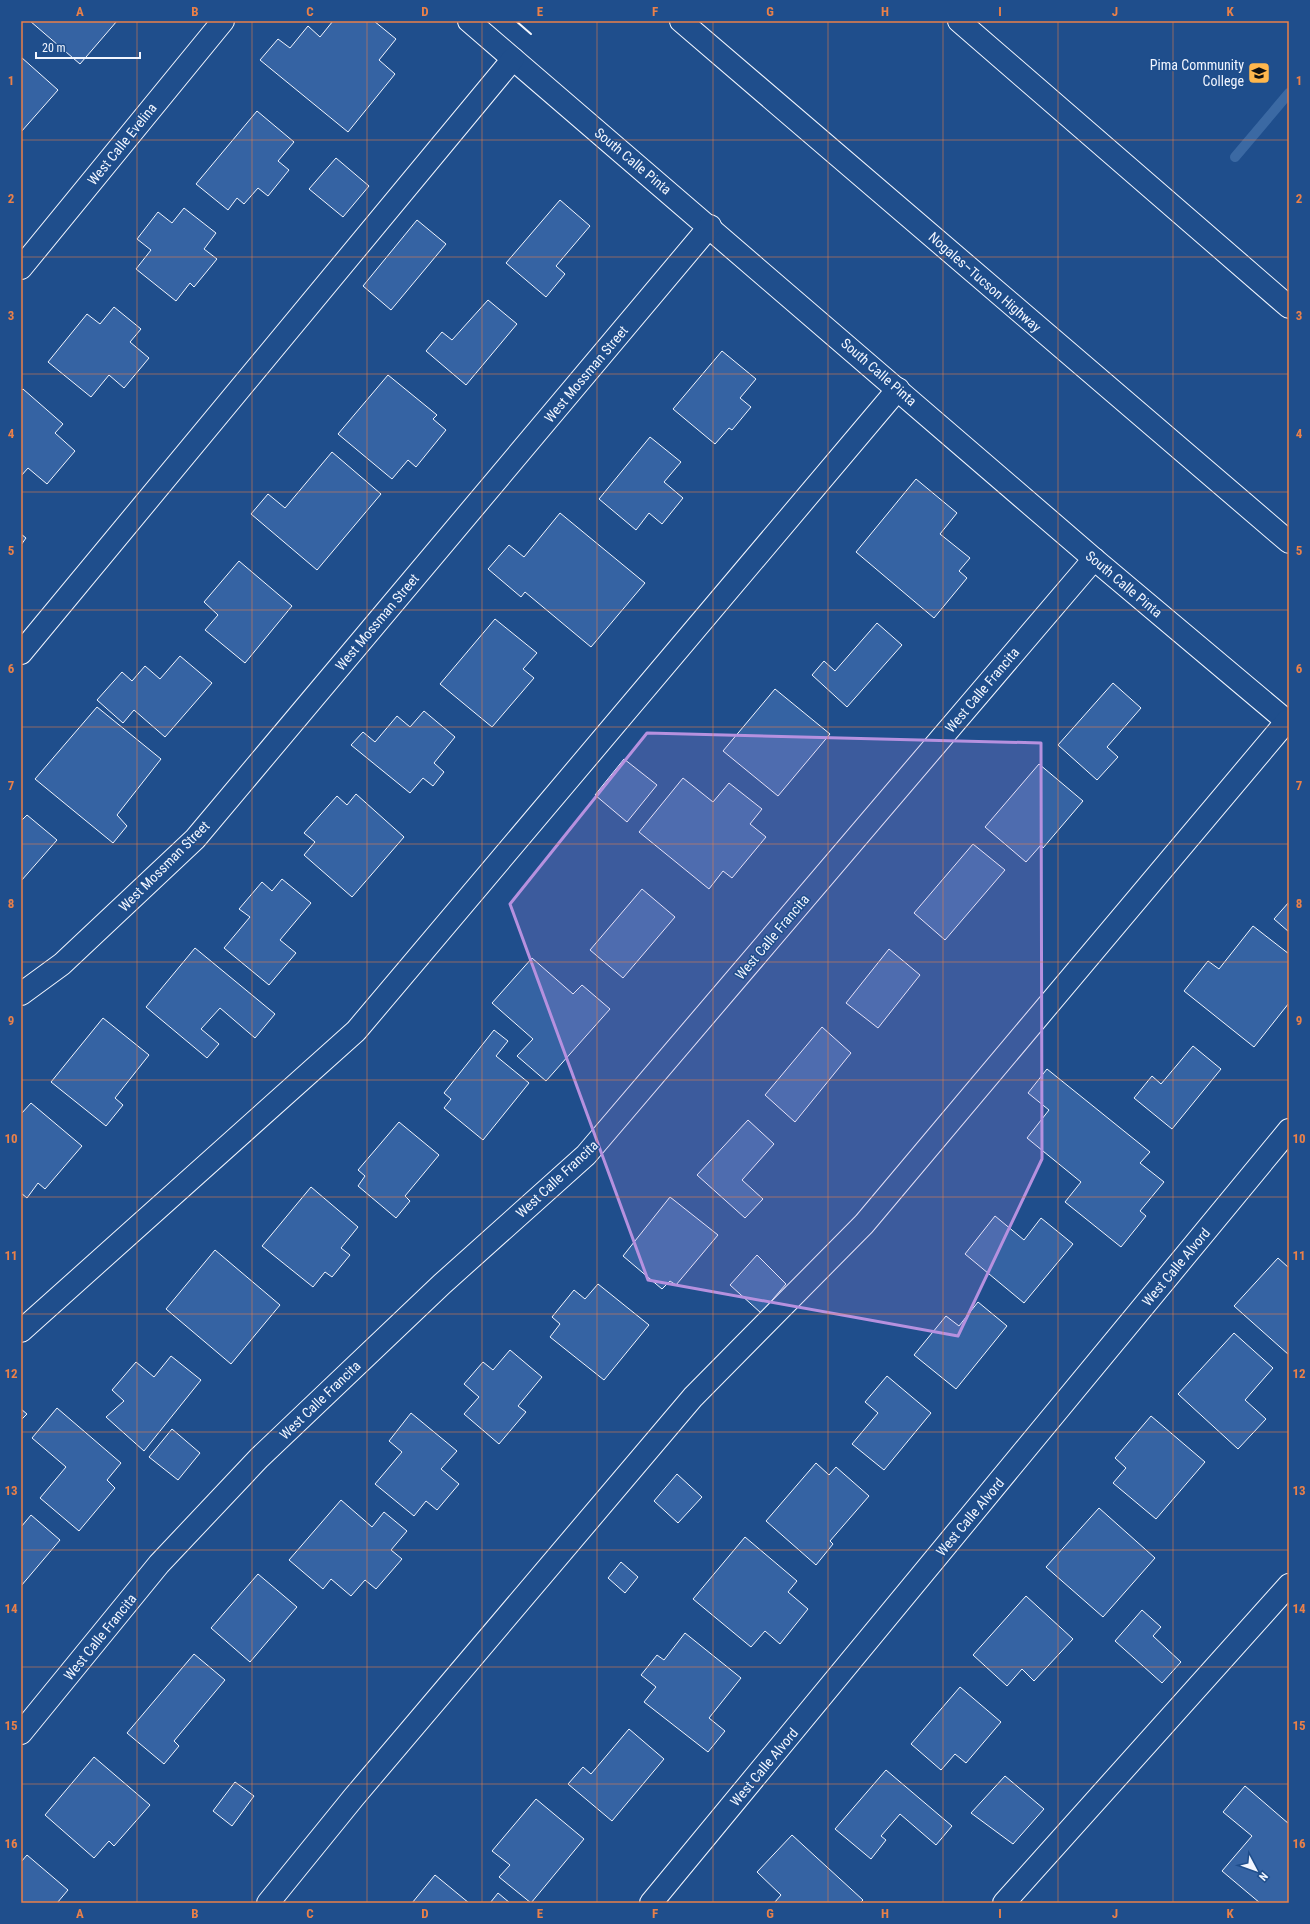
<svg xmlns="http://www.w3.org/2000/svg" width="1310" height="1924" font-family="'Roboto Condensed',sans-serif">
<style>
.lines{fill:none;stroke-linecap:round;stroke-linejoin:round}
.stream{stroke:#3b69a3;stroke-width:10}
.building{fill:#3563a3;stroke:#f2f6ff}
.minor-casing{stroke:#f2f6ff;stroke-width:24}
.highway-casing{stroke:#f2f6ff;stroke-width:24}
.minor{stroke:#1f4e8c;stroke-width:22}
.highway{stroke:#1f4e8c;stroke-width:22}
.wall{stroke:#f2f6ff;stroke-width:2}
.marked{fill:#b691df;fill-opacity:0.2;stroke:#b691df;stroke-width:3;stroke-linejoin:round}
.grid{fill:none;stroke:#ea8049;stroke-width:1;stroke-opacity:0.55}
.labels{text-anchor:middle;stroke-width:3;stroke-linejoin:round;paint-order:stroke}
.poi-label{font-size:14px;fill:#f2f6ff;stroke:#1f4e8c;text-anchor:end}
.street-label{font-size:14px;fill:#f2f6ff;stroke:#1f4e8c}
.neatline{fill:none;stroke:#ea8049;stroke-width:1.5}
.grid-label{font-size:13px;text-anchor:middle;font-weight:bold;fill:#ea8049}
</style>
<rect width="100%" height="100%" fill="#1f4e8c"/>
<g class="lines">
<path class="stream" d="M 1235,157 L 1289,93"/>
</g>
<g class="building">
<path d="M 30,21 L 117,21 L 80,64 Z"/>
<path d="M 333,21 L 374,21 L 396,39 L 379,60 L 395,74 L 348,132 L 260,60 L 278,39 L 290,48 L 308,26 L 320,37 Z"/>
<path d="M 21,57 L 58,90 L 21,132 Z"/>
<path d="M 257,111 L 294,142 L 278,161 L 289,170 L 268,196 L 258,188 L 244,204 L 237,198 L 228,210 L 196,184 Z"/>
<path d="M 336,158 L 369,186 L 343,217 L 309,189 Z"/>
<path d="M 560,200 L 590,226 L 556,266 L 565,274 L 546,297 L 506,263 Z"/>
<path d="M 184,208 L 216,233 L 204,249 L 217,259 L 194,287 L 190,283 L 176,301 L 136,269 L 151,250 L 137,239 L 158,212 L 172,223 Z"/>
<path d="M 417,220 L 446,244 L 391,310 L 363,286 Z"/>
<path d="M 488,300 L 517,324 L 466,385 L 426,351 L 442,332 L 452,340 Z"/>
<path d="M 114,307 L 141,329 L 130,342 L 149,358 L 124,388 L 109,375 L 91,397 L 48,362 L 87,314 L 100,324 Z"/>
<path d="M 722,351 L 756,379 L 740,398 L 751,407 L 732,430 L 729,428 L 715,444 L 673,409 Z"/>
<path d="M 388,375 L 437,415 L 433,419 L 446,430 L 416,467 L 408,460 L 392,479 L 338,434 Z"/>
<path d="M 23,389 L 63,424 L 55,433 L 75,451 L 47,484 L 28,468 L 21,476 L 21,391 Z"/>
<path d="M 650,437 L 681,462 L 664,482 L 683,498 L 662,524 L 649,513 L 636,530 L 599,499 Z"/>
<path d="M 332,452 L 381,494 L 317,570 L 251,514 L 268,494 L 285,508 Z"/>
<path d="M 916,479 L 957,513 L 940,534 L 970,558 L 959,571 L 967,578 L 934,618 L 856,552 Z"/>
<path d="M 560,513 L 645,583 L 591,647 L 525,592 L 521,597 L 488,569 L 509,545 L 524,557 Z"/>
<path d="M 21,534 L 26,538 L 21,545 Z"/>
<path d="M 239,561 L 292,606 L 245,663 L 205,630 L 218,615 L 204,602 Z"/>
<path d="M 495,619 L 537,653 L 523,669 L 534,678 L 492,727 L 440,684 Z"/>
<path d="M 877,623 L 902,645 L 847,707 L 812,675 L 824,661 L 835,671 Z"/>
<path d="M 180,656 L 212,683 L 165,737 L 134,710 L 123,723 L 97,700 L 122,672 L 132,681 L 145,666 L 160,679 Z"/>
<path d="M 1113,683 L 1141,708 L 1107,747 L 1118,757 L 1097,780 L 1058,745 Z"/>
<path d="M 775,689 L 830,734 L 778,796 L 723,751 Z"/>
<path d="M 97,707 L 161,759 L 117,815 L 127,826 L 113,843 L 35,779 Z"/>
<path d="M 424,711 L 455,737 L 434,763 L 444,772 L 433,786 L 423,778 L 410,793 L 351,745 L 363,732 L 375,742 L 397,716 L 410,727 Z"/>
<path d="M 624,759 L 657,785 L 627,822 L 595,795 Z"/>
<path d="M 1039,764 L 1083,801 L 1043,848 L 1041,845 L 1026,862 L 985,827 Z"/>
<path d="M 683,778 L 713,802 L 729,783 L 762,809 L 750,824 L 766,837 L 732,878 L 723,871 L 709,889 L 639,832 Z"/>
<path d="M 356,794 L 404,837 L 352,897 L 304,855 L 315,842 L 304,833 L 337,796 L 347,805 Z"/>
<path d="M 27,815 L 57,840 L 21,881 L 21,821 Z"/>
<path d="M 973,844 L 1005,870 L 945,940 L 914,913 Z"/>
<path d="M 282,879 L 311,903 L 280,940 L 296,953 L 269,985 L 224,948 L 250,917 L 239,909 L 262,882 L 272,891 Z"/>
<path d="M 642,889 L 675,917 L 623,978 L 590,950 Z"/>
<path d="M 1289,902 L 1289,932 L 1274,919 Z"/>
<path d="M 1253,926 L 1289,954 L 1289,1003 L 1254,1047 L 1184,991 L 1208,961 L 1219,969 Z"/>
<path d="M 195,948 L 275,1014 L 255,1038 L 220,1008 L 201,1029 L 219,1044 L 207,1058 L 146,1007 Z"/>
<path d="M 889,949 L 920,975 L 878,1028 L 846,1003 Z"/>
<path d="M 532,958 L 573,994 L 582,985 L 610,1009 L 546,1081 L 517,1056 L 533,1039 L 492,1003 Z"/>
<path d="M 103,1018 L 149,1055 L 115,1098 L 123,1105 L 106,1126 L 51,1082 Z"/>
<path d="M 822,1027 L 851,1053 L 795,1122 L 765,1095 Z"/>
<path d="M 494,1030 L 508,1041 L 496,1056 L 529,1083 L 483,1140 L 444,1108 L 451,1099 L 444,1093 Z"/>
<path d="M 1193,1046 L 1221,1069 L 1172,1129 L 1134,1098 L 1152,1076 L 1161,1084 Z"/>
<path d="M 1047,1069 L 1150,1152 L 1140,1163 L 1164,1182 L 1140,1211 L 1146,1216 L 1121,1247 L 1065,1202 L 1081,1182 L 1027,1138 L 1049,1110 L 1028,1093 Z"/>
<path d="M 31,1103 L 82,1146 L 45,1189 L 38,1183 L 27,1198 L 21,1193 L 21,1114 Z"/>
<path d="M 748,1120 L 774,1144 L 742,1180 L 763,1199 L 745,1218 L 697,1175 Z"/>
<path d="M 399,1122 L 439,1155 L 405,1196 L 410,1201 L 396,1218 L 358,1186 L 365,1176 L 358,1170 Z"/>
<path d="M 311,1187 L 358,1227 L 341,1248 L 350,1255 L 332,1277 L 325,1272 L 313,1287 L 262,1246 Z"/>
<path d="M 670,1197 L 718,1235 L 676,1285 L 670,1281 L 662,1289 L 623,1256 Z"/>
<path d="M 995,1216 L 1024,1240 L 1041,1218 L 1073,1244 L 1024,1303 L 965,1254 Z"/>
<path d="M 215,1250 L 280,1305 L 231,1364 L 166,1309 Z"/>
<path d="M 757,1255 L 786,1284 L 761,1313 L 730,1285 Z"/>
<path d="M 1278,1258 L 1289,1268 L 1289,1355 L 1234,1306 Z"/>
<path d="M 598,1284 L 649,1325 L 604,1380 L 550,1337 L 560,1324 L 552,1317 L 574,1290 L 585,1299 Z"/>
<path d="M 978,1302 L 1007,1326 L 956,1389 L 914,1355 L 946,1316 L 959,1326 Z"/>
<path d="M 1234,1333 L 1273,1368 L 1245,1400 L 1266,1419 L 1238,1449 L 1178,1394 Z"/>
<path d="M 510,1350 L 542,1377 L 518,1406 L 526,1412 L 499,1444 L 464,1414 L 479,1397 L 464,1384 L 483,1362 L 493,1370 Z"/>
<path d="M 171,1356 L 201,1380 L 144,1451 L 106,1417 L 124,1401 L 112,1390 L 136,1362 L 154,1377 Z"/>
<path d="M 887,1376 L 931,1413 L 884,1470 L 852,1444 L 878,1413 L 865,1402 Z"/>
<path d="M 57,1408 L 121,1463 L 107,1480 L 115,1488 L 79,1531 L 40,1498 L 66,1467 L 32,1438 Z"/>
<path d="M 21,1409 L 27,1414 L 21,1420 Z"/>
<path d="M 411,1413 L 457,1451 L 441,1469 L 459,1484 L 437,1510 L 426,1501 L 414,1516 L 375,1484 L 402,1452 L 389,1441 Z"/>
<path d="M 1151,1416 L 1205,1462 L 1156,1519 L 1113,1483 L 1126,1468 L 1115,1458 Z"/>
<path d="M 172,1429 L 200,1453 L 178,1480 L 149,1457 Z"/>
<path d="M 816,1463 L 829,1475 L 836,1467 L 869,1496 L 830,1541 L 833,1544 L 816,1565 L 766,1521 Z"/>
<path d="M 677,1474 L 702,1497 L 678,1523 L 654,1501 Z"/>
<path d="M 341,1500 L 372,1527 L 384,1512 L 407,1531 L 391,1550 L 402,1559 L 376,1589 L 365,1580 L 351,1596 L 331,1579 L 323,1589 L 289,1560 Z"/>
<path d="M 1099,1508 L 1155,1558 L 1103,1617 L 1046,1567 Z"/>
<path d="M 31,1515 L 60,1540 L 21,1586 L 21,1527 Z"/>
<path d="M 745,1537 L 797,1581 L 788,1592 L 808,1609 L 780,1644 L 765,1631 L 751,1647 L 693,1599 Z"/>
<path d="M 621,1562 L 638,1577 L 625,1593 L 608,1578 Z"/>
<path d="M 258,1574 L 297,1607 L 250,1662 L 211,1628 Z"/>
<path d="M 1026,1596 L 1073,1639 L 1034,1681 L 1022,1669 L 1007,1686 L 973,1655 Z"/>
<path d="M 1142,1610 L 1161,1627 L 1153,1636 L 1181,1662 L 1162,1683 L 1115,1641 Z"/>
<path d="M 685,1633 L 741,1678 L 709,1718 L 725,1731 L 708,1752 L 644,1702 L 656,1687 L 641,1675 L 657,1655 L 664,1660 Z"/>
<path d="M 194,1654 L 225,1680 L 174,1741 L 179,1746 L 164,1764 L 127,1733 Z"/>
<path d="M 960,1687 L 1001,1722 L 966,1763 L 955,1754 L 941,1770 L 911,1744 Z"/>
<path d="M 629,1729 L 664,1759 L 612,1821 L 568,1784 L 583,1767 L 591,1774 Z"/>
<path d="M 94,1757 L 150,1805 L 114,1846 L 109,1841 L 94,1858 L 45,1815 Z"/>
<path d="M 886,1770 L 952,1826 L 936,1845 L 900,1814 L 881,1836 L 886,1840 L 871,1859 L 835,1829 Z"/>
<path d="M 1005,1776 L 1044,1809 L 1013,1844 L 971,1813 Z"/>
<path d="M 235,1782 L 254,1796 L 232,1826 L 213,1811 Z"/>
<path d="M 1245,1786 L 1289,1824 L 1289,1903 L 1260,1903 L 1222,1871 L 1252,1836 L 1223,1812 Z"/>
<path d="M 536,1799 L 584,1839 L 531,1903 L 499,1877 L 510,1865 L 492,1851 Z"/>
<path d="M 792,1835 L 863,1900 L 860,1903 L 774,1903 L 781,1895 L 757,1872 Z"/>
<path d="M 27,1855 L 68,1890 L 57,1903 L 21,1903 L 21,1862 Z"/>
<path d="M 435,1875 L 469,1903 L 412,1903 Z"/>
<path d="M 498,1893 L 510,1903 L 490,1903 Z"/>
</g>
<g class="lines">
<g class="minor-casing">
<g id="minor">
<path d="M 469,21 L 1094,559 L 1289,723"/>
<path d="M 21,268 L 223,21"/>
<path d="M 21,653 L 513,59"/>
<path d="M 21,994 L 62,964 L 195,839 L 710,226"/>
<path d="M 21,1331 L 356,1031 L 898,389"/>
<path d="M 21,1733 L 159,1564 L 259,1458 L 442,1284 L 586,1155 L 1094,559"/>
<path d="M 268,1903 L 354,1797 L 693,1397 L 864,1224 L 1287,721"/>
<path d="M 651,1903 L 1289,1130"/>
<path d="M 1004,1903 L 1289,1585"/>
</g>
</g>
<g class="highway-casing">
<g id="highway">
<path d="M 681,21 L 1289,542"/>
<path d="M 959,21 L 1289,307"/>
</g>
</g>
<use href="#minor" class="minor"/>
<use href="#highway" class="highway"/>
<path class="wall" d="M 516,21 L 531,34"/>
</g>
<path class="marked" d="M 647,733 L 1041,743 L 1042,1159 L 958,1336 L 648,1280 L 510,904 Z"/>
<path class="grid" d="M 137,21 L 137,1903M 252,21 L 252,1903M 367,21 L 367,1903M 482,21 L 482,1903M 597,21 L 597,1903M 713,21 L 713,1903M 828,21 L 828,1903M 943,21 L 943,1903M 1058,21 L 1058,1903M 1173,21 L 1173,1903M 21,140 L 1289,140M 21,257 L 1289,257M 21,374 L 1289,374M 21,492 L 1289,492M 21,610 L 1289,610M 21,727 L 1289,727M 21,844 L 1289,844M 21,962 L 1289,962M 21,1080 L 1289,1080M 21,1197 L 1289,1197M 21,1314 L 1289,1314M 21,1432 L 1289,1432M 21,1550 L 1289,1550M 21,1667 L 1289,1667M 21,1784 L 1289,1784"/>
<defs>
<g id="university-square" transform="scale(1.15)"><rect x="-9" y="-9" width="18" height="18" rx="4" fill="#ffb74d" stroke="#1f4e8c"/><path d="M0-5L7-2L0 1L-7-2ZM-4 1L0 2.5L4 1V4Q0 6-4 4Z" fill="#111"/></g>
</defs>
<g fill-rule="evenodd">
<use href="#university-square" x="1259" y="73"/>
</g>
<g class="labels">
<g class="poi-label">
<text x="1244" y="70">Pima Community<tspan x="1244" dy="16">College</tspan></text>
</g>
<g class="street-label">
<text transform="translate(122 144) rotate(-51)" y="5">West Calle Evelina</text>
<text transform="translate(633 161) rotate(40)" y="5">South Calle Pinta</text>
<text transform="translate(985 282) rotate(41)" y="5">Nogales–Tucson Highway</text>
<text transform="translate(879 372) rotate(41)" y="5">South Calle Pinta</text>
<text transform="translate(586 374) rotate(-50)" y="5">West Mossman Street</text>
<text transform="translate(1124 584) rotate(40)" y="5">South Calle Pinta</text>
<text transform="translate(377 622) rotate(-50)" y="5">West Mossman Street</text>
<text transform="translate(982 690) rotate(-50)" y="5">West Calle Francita</text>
<text transform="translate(164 866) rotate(-45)" y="5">West Mossman Street</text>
<text transform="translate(772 937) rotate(-50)" y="5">West Calle Francita</text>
<text transform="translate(557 1179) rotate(-43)" y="5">West Calle Francita</text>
<text transform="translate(1176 1267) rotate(-50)" y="5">West Calle Alvord</text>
<text transform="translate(320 1400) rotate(-44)" y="5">West Calle Francita</text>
<text transform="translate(970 1517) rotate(-50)" y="5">West Calle Alvord</text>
<text transform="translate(100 1637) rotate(-51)" y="5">West Calle Francita</text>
<text transform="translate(764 1767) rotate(-50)" y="5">West Calle Alvord</text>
</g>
</g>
<rect width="1310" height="1924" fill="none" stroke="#1f4e8c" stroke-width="44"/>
<g transform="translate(1256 1870) rotate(131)" stroke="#1f4e8c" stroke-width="3" paint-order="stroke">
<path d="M0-3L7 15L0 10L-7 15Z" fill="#f2f6ff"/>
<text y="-6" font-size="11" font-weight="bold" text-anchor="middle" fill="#f2f6ff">N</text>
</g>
<path d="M36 52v6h104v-6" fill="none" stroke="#f2f6ff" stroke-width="2"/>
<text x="42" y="52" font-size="12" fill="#f2f6ff" stroke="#1f4e8c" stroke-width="3" paint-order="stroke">20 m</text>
<rect x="22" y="22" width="1266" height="1880" class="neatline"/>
<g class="grid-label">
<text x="80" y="16">A</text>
<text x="195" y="16">B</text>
<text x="310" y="16">C</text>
<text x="425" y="16">D</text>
<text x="540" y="16">E</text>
<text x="655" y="16">F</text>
<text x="770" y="16">G</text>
<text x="885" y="16">H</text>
<text x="1000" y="16">I</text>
<text x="1115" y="16">J</text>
<text x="1230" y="16">K</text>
<text x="11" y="85">1</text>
<text x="1299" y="85">1</text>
<text x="11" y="203">2</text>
<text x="1299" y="203">2</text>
<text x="11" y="320">3</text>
<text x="1299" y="320">3</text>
<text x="11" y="438">4</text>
<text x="1299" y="438">4</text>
<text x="11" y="555">5</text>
<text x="1299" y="555">5</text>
<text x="11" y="673">6</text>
<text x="1299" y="673">6</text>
<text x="11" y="790">7</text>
<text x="1299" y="790">7</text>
<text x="11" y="908">8</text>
<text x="1299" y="908">8</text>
<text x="11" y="1025">9</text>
<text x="1299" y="1025">9</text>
<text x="11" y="1143">10</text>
<text x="1299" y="1143">10</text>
<text x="11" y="1260">11</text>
<text x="1299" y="1260">11</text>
<text x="11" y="1378">12</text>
<text x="1299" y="1378">12</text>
<text x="11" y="1495">13</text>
<text x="1299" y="1495">13</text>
<text x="11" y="1613">14</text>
<text x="1299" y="1613">14</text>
<text x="11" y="1730">15</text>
<text x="1299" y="1730">15</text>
<text x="11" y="1848">16</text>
<text x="1299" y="1848">16</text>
<text x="80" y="1918">A</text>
<text x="195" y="1918">B</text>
<text x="310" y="1918">C</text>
<text x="425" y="1918">D</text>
<text x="540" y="1918">E</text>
<text x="655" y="1918">F</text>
<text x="770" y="1918">G</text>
<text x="885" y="1918">H</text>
<text x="1000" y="1918">I</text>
<text x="1115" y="1918">J</text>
<text x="1230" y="1918">K</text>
</g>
</svg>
